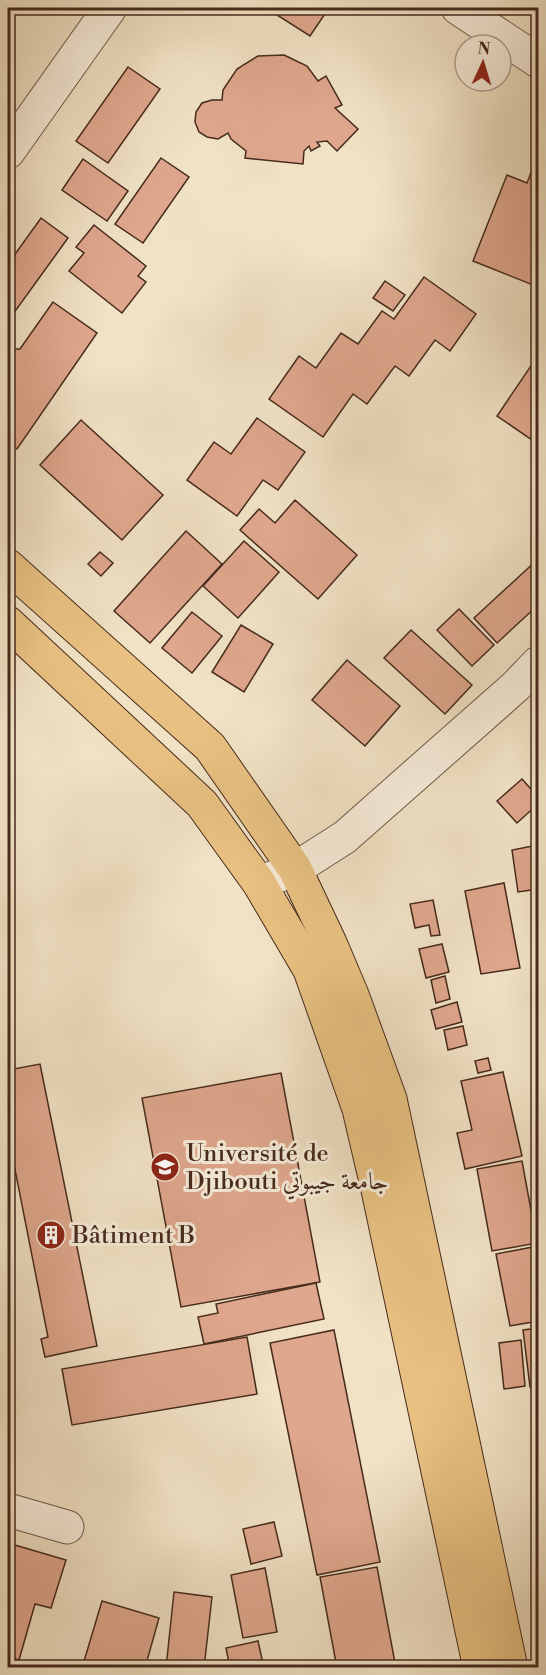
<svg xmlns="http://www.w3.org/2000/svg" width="546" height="1675" font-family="'Libre Bodoni',Amiri,serif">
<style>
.building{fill:#dfa78d;stroke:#462a1c;stroke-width:1.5}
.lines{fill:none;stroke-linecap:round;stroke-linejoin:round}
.minor-casing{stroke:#715846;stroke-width:35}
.major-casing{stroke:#462a1c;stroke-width:35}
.minor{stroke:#f6ecd9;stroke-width:33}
.major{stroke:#e8c182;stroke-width:33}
.labels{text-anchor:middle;stroke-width:6;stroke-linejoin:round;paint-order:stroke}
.poi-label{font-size:24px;fill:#462a1c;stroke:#f6ecd9;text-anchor:start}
</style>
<rect width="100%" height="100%" fill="#f1e2c5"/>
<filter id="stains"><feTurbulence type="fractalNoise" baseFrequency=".00333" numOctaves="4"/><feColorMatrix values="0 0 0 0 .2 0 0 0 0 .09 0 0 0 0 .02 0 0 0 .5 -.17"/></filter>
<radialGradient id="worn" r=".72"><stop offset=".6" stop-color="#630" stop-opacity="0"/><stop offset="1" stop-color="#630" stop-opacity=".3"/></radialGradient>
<g class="building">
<path d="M 266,8 L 329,8 L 310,36 Z"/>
<path d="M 284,55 L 307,66 L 318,81 L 326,76 L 342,105 L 335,108 L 358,129 L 337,151 L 327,141 L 317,142 L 320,146 L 311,151 L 309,146 L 304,151 L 303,164 L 245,158 L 246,151 L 231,139 L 228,133 L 218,139 L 207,137 L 199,132 L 195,122 L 196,112 L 202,103 L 212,100 L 222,100 L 223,90 L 237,69 L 258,56 Z"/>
<path d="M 128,67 L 160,89 L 108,163 L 76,141 Z"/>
<path d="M 161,158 L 189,177 L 143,243 L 115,224 Z"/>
<path d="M 83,159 L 128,191 L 107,221 L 62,190 Z"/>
<path d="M 535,162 L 538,163 L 538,287 L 473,261 L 507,175 L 527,183 Z"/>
<path d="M 41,218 L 68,238 L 8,321 L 8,264 Z"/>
<path d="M 94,225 L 146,266 L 138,276 L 146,282 L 122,313 L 69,271 L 84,253 L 76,247 Z"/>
<path d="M 424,277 L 476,314 L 450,351 L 435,340 L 409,376 L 395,366 L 367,404 L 353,394 L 323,437 L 269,399 L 299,356 L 316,368 L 341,333 L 358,344 L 382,311 L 394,319 Z"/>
<path d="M 385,281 L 405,295 L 393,311 L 373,298 Z"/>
<path d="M 53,302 L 97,333 L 17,449 L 8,442 L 8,349 L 20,349 Z"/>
<path d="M 537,357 L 538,359 L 538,444 L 497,416 Z"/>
<path d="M 257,418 L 305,452 L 278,490 L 263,480 L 237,516 L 187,480 L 214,442 L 231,454 Z"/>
<path d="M 81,420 L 163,495 L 122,540 L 40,465 Z"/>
<path d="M 295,500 L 357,555 L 318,599 L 240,530 L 259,509 L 275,523 Z"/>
<path d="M 186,531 L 222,564 L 150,643 L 114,611 Z"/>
<path d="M 244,541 L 279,572 L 238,618 L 203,586 Z"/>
<path d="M 100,552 L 113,563 L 101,576 L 88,564 Z"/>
<path d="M 538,559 L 538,605 L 497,643 L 474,618 Z"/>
<path d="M 459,609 L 494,645 L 472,666 L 437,630 Z"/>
<path d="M 192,612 L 222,636 L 192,673 L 162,648 Z"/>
<path d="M 241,625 L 273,644 L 244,692 L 212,672 Z"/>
<path d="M 411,630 L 472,685 L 445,714 L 384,658 Z"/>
<path d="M 347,660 L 400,706 L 365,746 L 312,700 Z"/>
<path d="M 522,779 L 538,797 L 538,804 L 517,823 L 497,801 Z"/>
<path d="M 538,845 L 538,889 L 518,892 L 512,850 Z"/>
<path d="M 504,883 L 520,968 L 481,974 L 465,891 Z"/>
<path d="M 433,900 L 440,935 L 431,936 L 429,925 L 415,928 L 410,904 Z"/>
<path d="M 442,944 L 449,972 L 426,978 L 419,949 Z"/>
<path d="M 445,976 L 450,999 L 436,1003 L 431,980 Z"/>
<path d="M 457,1002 L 462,1022 L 436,1029 L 431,1010 Z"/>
<path d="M 463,1026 L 467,1045 L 448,1050 L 444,1030 Z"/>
<path d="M 488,1058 L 491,1070 L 478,1073 L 475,1061 Z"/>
<path d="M 40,1064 L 97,1346 L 45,1357 L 41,1339 L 48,1337 L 8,1134 L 8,1070 Z"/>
<path d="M 503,1072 L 522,1156 L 465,1169 L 457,1133 L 472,1130 L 461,1081 Z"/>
<path d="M 281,1073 L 320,1282 L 181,1307 L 142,1098 Z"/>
<path d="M 522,1161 L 537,1243 L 492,1251 L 477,1169 Z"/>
<path d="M 538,1246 L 538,1321 L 510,1326 L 496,1254 Z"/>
<path d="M 316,1283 L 324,1319 L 204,1344 L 198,1317 L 218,1313 L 216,1304 Z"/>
<path d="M 538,1328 L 538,1386 L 530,1387 L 523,1330 Z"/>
<path d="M 334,1330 L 380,1562 L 317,1575 L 270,1343 Z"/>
<path d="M 247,1337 L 257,1394 L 72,1425 L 62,1369 Z"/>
<path d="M 521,1340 L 525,1386 L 504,1389 L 499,1343 Z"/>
<path d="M 274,1522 L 282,1556 L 251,1564 L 243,1529 Z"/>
<path d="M 8,1543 L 66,1560 L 51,1608 L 35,1604 L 19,1660 L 8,1657 Z"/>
<path d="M 377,1567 L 396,1668 L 337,1668 L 320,1577 Z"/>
<path d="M 265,1568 L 277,1632 L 243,1638 L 231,1575 Z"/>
<path d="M 174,1592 L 212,1597 L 204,1668 L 166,1668 Z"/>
<path d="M 102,1601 L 159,1618 L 145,1668 L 82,1668 Z"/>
<path d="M 258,1641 L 264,1668 L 230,1668 L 226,1648 Z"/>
</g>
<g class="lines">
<g class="minor-casing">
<g id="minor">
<path d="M 458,8 L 538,61"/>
<path d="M 8,152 L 110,8"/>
<path d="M 259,883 L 295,869 L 345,837 L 516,686 L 538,663"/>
<path d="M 8,1510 L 67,1527"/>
</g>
</g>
<g class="major-casing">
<g id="major">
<path d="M 8,566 L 210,747 L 295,869 L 330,943 L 352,995 L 390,1099 L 511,1668"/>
<path d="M 8,623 L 202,804 L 259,883 L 310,970 L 359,1109 L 378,1190 L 480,1668"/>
</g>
</g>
<use href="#minor" class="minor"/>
<use href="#major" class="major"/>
</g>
<defs>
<g id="university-disc" transform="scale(1.5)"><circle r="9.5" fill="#8f2418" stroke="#f6ecd9"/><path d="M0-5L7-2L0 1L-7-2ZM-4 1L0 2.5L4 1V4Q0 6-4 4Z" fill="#fff"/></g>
<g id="building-disc" transform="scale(1.5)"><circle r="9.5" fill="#8f2418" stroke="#f6ecd9"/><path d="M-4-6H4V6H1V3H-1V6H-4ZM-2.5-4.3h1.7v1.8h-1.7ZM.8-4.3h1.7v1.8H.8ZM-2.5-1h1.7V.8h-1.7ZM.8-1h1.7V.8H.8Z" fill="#fff"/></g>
</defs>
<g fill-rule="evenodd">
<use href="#university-disc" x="165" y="1167"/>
<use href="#building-disc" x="51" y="1235"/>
</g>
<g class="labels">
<g class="poi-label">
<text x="186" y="1161">Université de<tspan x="186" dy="28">Djibouti جامعة جيبوتي</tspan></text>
<text x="72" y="1243">Bâtiment B</text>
</g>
</g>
<rect width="546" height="1675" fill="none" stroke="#f1e2c5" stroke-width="30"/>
<rect x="9" y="9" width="528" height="1657" fill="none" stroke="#462a1c" stroke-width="3"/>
<rect x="15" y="15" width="516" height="1645" fill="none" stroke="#462a1c" stroke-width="1.5"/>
<g transform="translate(483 63) rotate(4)"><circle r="28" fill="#f6ecd9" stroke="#b09e8d" stroke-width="1.5"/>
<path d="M0-4.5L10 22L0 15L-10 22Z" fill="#8f2418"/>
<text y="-9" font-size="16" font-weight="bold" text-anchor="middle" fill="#462a1c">N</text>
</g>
<rect width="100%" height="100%" filter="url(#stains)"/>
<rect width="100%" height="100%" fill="url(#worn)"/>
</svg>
